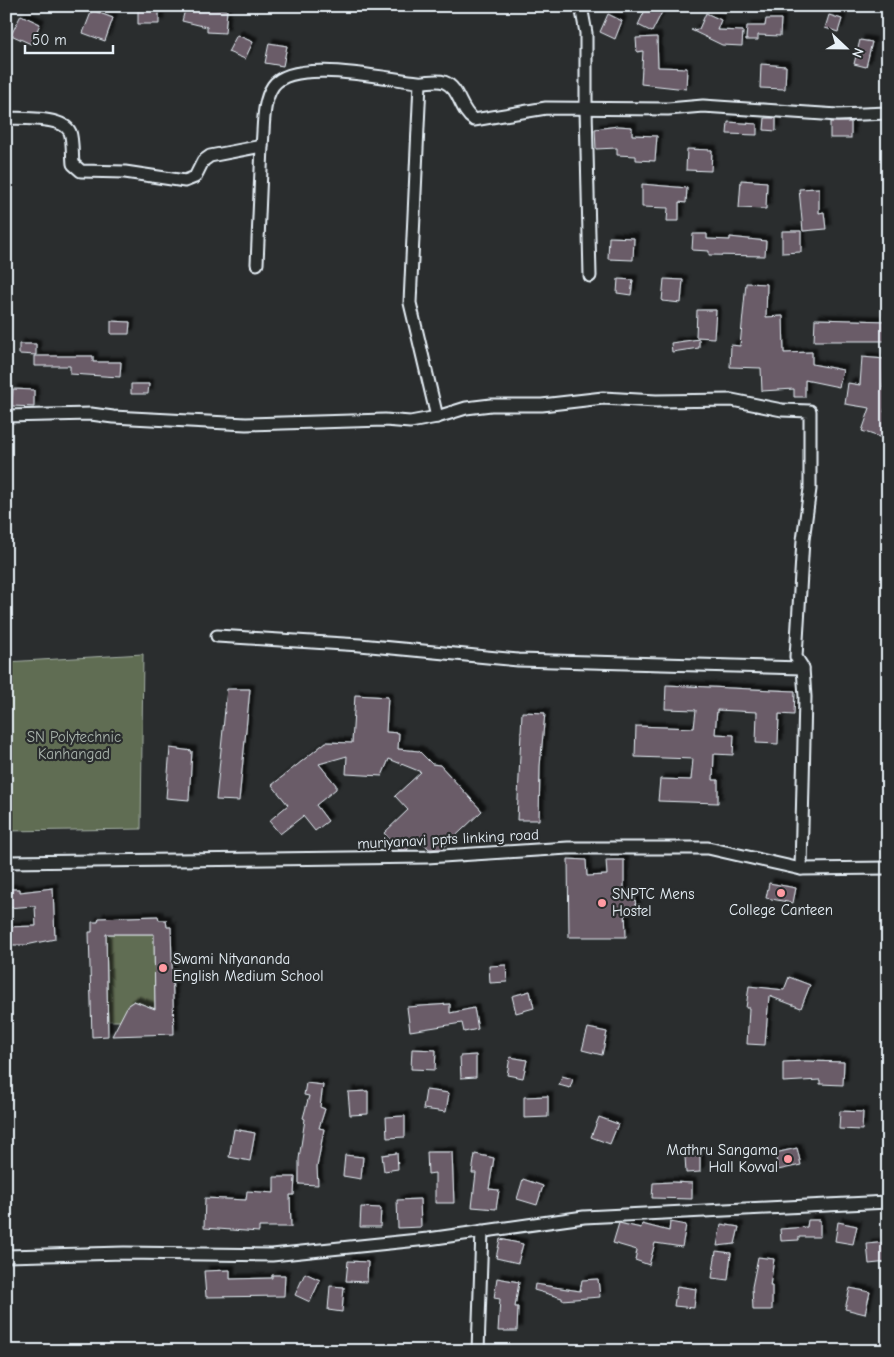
<svg xmlns="http://www.w3.org/2000/svg" width="894" height="1357" font-family="'Comic Neue',sans-serif">
<style>
.green{fill:#616d53;stroke:#a4afa6}
.building{fill:#6a5c68;stroke:#e8f1f8;filter:url(#shadow)}
.lines{fill:none;stroke-linecap:round;stroke-linejoin:round}
.minor-casing{stroke:#e8f1f8;stroke-width:15}
.minor{stroke:#2a2d2e;stroke-width:11}
.poi-dot{fill:#ff9aa2;stroke:#2a2d2e;stroke-width:2}
.labels{text-anchor:middle;stroke-width:4.5;stroke-linejoin:round;paint-order:stroke}
.park-label{font-size:15px;fill:#abb6ae;stroke:#2a2d2e}
.street-label{font-size:15px;fill:#e8f1f8;stroke:#2a2d2e}
.poi-label{font-size:15px;fill:#e8f1f8;stroke:#2a2d2e;text-anchor:start}
</style>
<defs>
<filter id="shadow"><feDropShadow dx="4.5" dy="-4.5" stdDeviation="1" flood-color="#0009"/></filter>
</defs>
<rect width="100%" height="100%" fill="#2a2d2e"/>
<filter id="ink" filterUnits="userSpaceOnUse"><feTurbulence type="fractalNoise" baseFrequency=".02" numOctaves="2"/><feDisplacementMap in="SourceGraphic" scale="10" xChannelSelector="R" yChannelSelector="G"/><feConvolveMatrix kernelMatrix="1 2 1 2 8 2 1 2 1" color-interpolation-filters="sRGB"/></filter>
<g filter="url(#ink)">
<g class="green">
<path d="M 143,654 L 141,829 L 6,831 L 6,662 Z"/>
<path d="M 106,934 L 154,934 L 155,1018 L 145,1011 L 142,1004 L 134,1001 L 128,1005 L 125,1021 L 108,1021 Z"/>
</g>
<g class="building">
<path d="M 186,6 L 209,10 L 209,8 L 227,10 L 225,33 L 207,32 L 207,27 L 182,21 Z"/>
<path d="M 647,6 L 665,6 L 652,32 L 638,25 Z"/>
<path d="M 138,7 L 159,8 L 159,24 L 138,24 Z"/>
<path d="M 92,10 L 113,18 L 105,41 L 83,33 Z"/>
<path d="M 706,13 L 721,20 L 717,30 L 743,31 L 742,46 L 722,45 L 691,30 L 699,29 Z"/>
<path d="M 608,14 L 622,21 L 615,39 L 600,32 Z"/>
<path d="M 21,15 L 40,24 L 31,44 L 11,35 Z"/>
<path d="M 829,15 L 842,19 L 838,32 L 825,28 Z"/>
<path d="M 766,19 L 781,19 L 780,36 L 758,35 L 758,40 L 746,40 L 747,26 L 765,26 Z"/>
<path d="M 237,35 L 253,42 L 245,59 L 228,52 Z"/>
<path d="M 657,37 L 658,67 L 687,68 L 686,89 L 641,84 L 643,51 L 637,52 L 636,38 Z"/>
<path d="M 860,40 L 872,42 L 866,67 L 854,64 Z"/>
<path d="M 269,43 L 287,46 L 283,66 L 265,63 Z"/>
<path d="M 761,64 L 786,66 L 785,89 L 760,88 Z"/>
<path d="M 765,118 L 776,118 L 776,131 L 764,130 Z"/>
<path d="M 728,122 L 757,124 L 757,135 L 727,134 Z"/>
<rect x="830" y="122" width="21" height="16"/>
<path d="M 618,126 L 632,127 L 632,135 L 657,136 L 655,161 L 636,160 L 636,156 L 617,155 L 617,148 L 596,149 L 595,129 Z"/>
<path d="M 687,149 L 712,150 L 711,171 L 686,170 Z"/>
<path d="M 741,180 L 767,182 L 766,209 L 739,208 Z"/>
<path d="M 642,184 L 687,188 L 686,203 L 679,202 L 679,221 L 667,221 L 668,208 L 642,207 Z"/>
<path d="M 819,188 L 819,213 L 824,212 L 826,229 L 803,231 L 799,189 Z"/>
<path d="M 782,231 L 801,231 L 801,252 L 782,253 Z"/>
<path d="M 693,234 L 707,234 L 707,239 L 730,240 L 730,237 L 766,241 L 765,256 L 709,255 L 709,251 L 692,250 Z"/>
<path d="M 609,237 L 634,238 L 633,260 L 608,259 Z"/>
<path d="M 618,279 L 633,280 L 631,295 L 617,293 Z"/>
<path d="M 664,279 L 683,280 L 681,303 L 662,301 Z"/>
<path d="M 746,283 L 767,284 L 766,317 L 783,316 L 784,353 L 812,352 L 812,364 L 843,370 L 839,387 L 805,380 L 805,397 L 794,397 L 794,389 L 762,391 L 761,368 L 730,367 L 731,345 L 740,346 Z"/>
<path d="M 697,310 L 716,310 L 714,338 L 696,337 Z"/>
<path d="M 815,319 L 888,321 L 888,341 L 814,341 Z"/>
<path d="M 111,321 L 130,322 L 129,334 L 111,334 Z"/>
<path d="M 699,339 L 699,348 L 672,352 L 671,343 Z"/>
<path d="M 19,344 L 36,344 L 36,355 L 19,354 Z"/>
<path d="M 34,356 L 93,356 L 93,362 L 121,362 L 120,377 L 70,374 L 70,366 L 34,366 Z"/>
<path d="M 862,357 L 885,359 L 883,388 L 888,389 L 888,401 L 884,412 L 888,413 L 888,431 L 885,439 L 862,431 L 870,408 L 845,404 L 848,383 L 860,385 Z"/>
<path d="M 131,384 L 149,384 L 148,394 L 131,394 Z"/>
<path d="M 13,389 L 34,390 L 34,407 L 12,406 Z"/>
<path d="M 666,685 L 795,691 L 794,715 L 779,714 L 778,744 L 756,743 L 757,712 L 717,710 L 715,734 L 734,735 L 733,755 L 714,754 L 713,780 L 718,780 L 718,803 L 658,801 L 660,779 L 691,780 L 693,759 L 635,757 L 636,726 L 694,728 L 696,710 L 665,709 Z"/>
<path d="M 227,689 L 250,689 L 239,801 L 216,800 Z"/>
<path d="M 355,695 L 388,697 L 386,732 L 399,733 L 398,749 L 419,751 L 432,764 L 440,765 L 482,811 L 442,849 L 429,849 L 419,838 L 407,850 L 399,850 L 384,833 L 408,810 L 395,796 L 421,772 L 389,759 L 382,776 L 346,774 L 347,756 L 319,764 L 336,785 L 336,789 L 316,805 L 328,821 L 315,831 L 303,816 L 280,834 L 269,821 L 288,805 L 272,785 L 326,742 L 352,743 Z"/>
<path d="M 522,712 L 545,713 L 540,766 L 539,820 L 517,820 Z"/>
<path d="M 170,748 L 192,751 L 189,800 L 166,798 Z"/>
<path d="M 568,859 L 586,860 L 587,876 L 607,875 L 606,860 L 624,860 L 624,898 L 635,897 L 636,909 L 625,910 L 626,937 L 569,937 Z"/>
<path d="M 769,883 L 796,888 L 793,903 L 766,898 Z"/>
<path d="M 53,888 L 55,939 L 26,945 L 6,945 L 6,927 L 36,926 L 35,906 L 6,908 L 6,889 L 20,889 L 20,892 Z"/>
<path d="M 158,916 L 159,920 L 166,920 L 167,927 L 171,927 L 174,1034 L 112,1036 L 128,1005 L 134,1001 L 155,1009 L 154,934 L 106,934 L 108,1036 L 92,1037 L 89,932 L 92,932 L 92,922 L 98,922 L 99,918 Z"/>
<path d="M 506,965 L 507,982 L 490,983 L 489,966 Z"/>
<path d="M 789,977 L 810,985 L 801,1008 L 769,996 L 765,1045 L 747,1044 L 749,1008 L 746,1008 L 749,986 L 784,990 Z"/>
<path d="M 530,991 L 534,1008 L 516,1013 L 512,996 Z"/>
<path d="M 450,1004 L 450,1013 L 474,1008 L 478,1029 L 464,1032 L 462,1023 L 410,1031 L 407,1007 Z"/>
<path d="M 588,1028 L 607,1032 L 602,1055 L 582,1050 Z"/>
<path d="M 412,1049 L 436,1050 L 435,1070 L 411,1069 Z"/>
<path d="M 476,1055 L 476,1077 L 461,1078 L 460,1056 Z"/>
<path d="M 510,1057 L 527,1060 L 523,1078 L 507,1075 Z"/>
<path d="M 806,1061 L 844,1062 L 843,1085 L 820,1084 L 820,1080 L 783,1082 L 783,1062 Z"/>
<path d="M 562,1076 L 573,1079 L 570,1088 L 559,1085 Z"/>
<path d="M 306,1083 L 323,1085 L 320,1107 L 325,1109 L 319,1128 L 324,1129 L 317,1167 L 318,1185 L 299,1184 L 299,1159 L 305,1119 L 303,1118 L 309,1096 L 304,1095 Z"/>
<path d="M 426,1090 L 449,1093 L 446,1112 L 423,1109 Z"/>
<path d="M 368,1091 L 368,1114 L 350,1115 L 348,1092 Z"/>
<path d="M 548,1096 L 548,1117 L 524,1118 L 524,1097 Z"/>
<path d="M 840,1111 L 863,1112 L 862,1130 L 839,1129 Z"/>
<path d="M 405,1116 L 405,1137 L 387,1138 L 386,1117 Z"/>
<path d="M 599,1117 L 618,1124 L 610,1144 L 591,1137 Z"/>
<path d="M 234,1129 L 255,1133 L 250,1161 L 229,1157 Z"/>
<path d="M 797,1148 L 801,1165 L 778,1170 L 775,1153 Z"/>
<path d="M 427,1152 L 452,1152 L 454,1203 L 435,1203 L 435,1173 L 428,1174 Z"/>
<path d="M 397,1153 L 398,1169 L 384,1171 L 382,1155 Z"/>
<path d="M 475,1154 L 494,1158 L 489,1189 L 499,1190 L 496,1209 L 472,1207 L 476,1173 L 472,1173 Z"/>
<path d="M 345,1155 L 363,1157 L 361,1179 L 343,1176 Z"/>
<path d="M 700,1155 L 700,1172 L 686,1173 L 685,1156 Z"/>
<path d="M 274,1177 L 295,1177 L 294,1195 L 290,1195 L 291,1227 L 259,1227 L 259,1232 L 204,1228 L 205,1198 L 246,1200 L 247,1191 L 274,1193 Z"/>
<path d="M 523,1179 L 543,1186 L 537,1205 L 517,1199 Z"/>
<path d="M 672,1182 L 692,1183 L 692,1199 L 652,1198 L 653,1183 Z"/>
<path d="M 420,1199 L 421,1227 L 398,1228 L 397,1200 Z"/>
<path d="M 361,1207 L 381,1208 L 380,1227 L 360,1227 Z"/>
<path d="M 808,1220 L 820,1220 L 820,1237 L 799,1237 L 799,1240 L 781,1241 L 780,1229 L 807,1227 Z"/>
<path d="M 670,1222 L 686,1225 L 682,1247 L 655,1243 L 649,1265 L 635,1260 L 637,1250 L 613,1243 L 619,1223 L 641,1228 L 642,1224 L 669,1231 Z"/>
<path d="M 838,1222 L 857,1226 L 853,1244 L 835,1241 Z"/>
<path d="M 721,1224 L 739,1227 L 735,1244 L 717,1246 Z"/>
<path d="M 500,1239 L 523,1244 L 518,1263 L 496,1258 Z"/>
<path d="M 887,1242 L 888,1262 L 869,1264 L 867,1244 Z"/>
<path d="M 716,1251 L 731,1253 L 728,1280 L 712,1278 Z"/>
<path d="M 758,1257 L 774,1259 L 770,1286 L 772,1286 L 772,1310 L 753,1310 L 752,1287 Z"/>
<path d="M 348,1261 L 368,1262 L 367,1282 L 346,1281 Z"/>
<path d="M 230,1270 L 230,1279 L 272,1278 L 272,1275 L 285,1275 L 284,1296 L 206,1297 L 204,1271 Z"/>
<path d="M 305,1273 L 320,1280 L 310,1302 L 295,1295 Z"/>
<path d="M 497,1278 L 519,1282 L 515,1307 L 518,1307 L 517,1331 L 498,1331 L 500,1299 L 494,1298 Z"/>
<path d="M 598,1279 L 600,1297 L 562,1300 L 562,1298 L 534,1290 L 535,1284 L 580,1291 L 582,1280 Z"/>
<path d="M 330,1286 L 344,1287 L 342,1312 L 328,1310 Z"/>
<path d="M 677,1286 L 696,1289 L 694,1308 L 674,1306 Z"/>
<path d="M 850,1288 L 870,1292 L 865,1314 L 845,1309 Z"/>
</g>
<g class="lines">
<g class="minor-casing">
<g id="minor">
<path d="M 581,6 L 586,33 L 586,109 L 590,276"/>
<path d="M 420,83 L 410,303 L 437,417"/>
<path d="M 6,118 C 22,119 63,116 70,132 C 73,140 72,155 73,164 L 81,171 L 125,172 L 185,181 L 195,177 L 203,161 L 210,156 L 262,146 C 264,128 262,102 273,86 C 293,57 387,79 418,82 C 426,83 436,79 444,82 C 460,88 459,110 474,120 L 546,108 L 668,109 L 703,106 L 838,115 L 888,113"/>
<path d="M 257,264 L 262,146"/>
<path d="M 6,416 L 91,414 L 113,417 L 246,424 L 385,420 L 410,422 L 437,417 L 466,408 L 491,405 L 542,405 L 603,398 L 656,401 L 732,400 L 782,410 L 810,411 L 810,489 L 803,540 L 796,657 L 803,668 L 805,697 L 801,869"/>
<path d="M 217,636 L 360,645 L 518,660 L 803,668"/>
<path d="M 6,862 L 427,857 L 568,848 L 708,848 L 801,869 L 888,868"/>
<path d="M 6,1256 L 124,1253 L 272,1255 L 428,1239 L 584,1217 L 888,1202"/>
<path d="M 478,1351 L 482,1231"/>
</g>
</g>
<use href="#minor" class="minor"/>
</g>
</g>
<g class="poi-dot">
<circle cx="781" cy="893" r="5"/>
<circle cx="602" cy="903" r="5"/>
<circle cx="163" cy="968" r="5"/>
<circle cx="788" cy="1159" r="5"/>
</g>
<g class="labels">
<g class="park-label">
<text x="74" y="742">SN Polytechnic<tspan x="74" dy="17">Kanhangad</tspan></text>
</g>
<g class="street-label">
<text transform="translate(448 839) rotate(-3)" y="5">muriyanavi ppts linking road</text>
</g>
<g class="poi-label">
<text x="612" y="899">SNPTC Mens<tspan x="612" dy="17">Hostel</tspan></text>
<text x="781" y="915" text-anchor="middle">College Canteen</text>
<text x="173" y="964">Swami Nityananda<tspan x="173" dy="17">English Medium School</tspan></text>
<text x="778" y="1155" text-anchor="end">Mathru Sangama<tspan x="778" dy="17">Hall Kovval</tspan></text>
</g>
</g>
<rect width="894" height="1357" fill="none" stroke="#2a2d2e" stroke-width="25"/>
<rect x="12" y="12" width="869" height="1332" fill="none" stroke="#e8f1f8" stroke-width="2" filter="url(#ink)"/>
<g transform="translate(846 48) rotate(112)" stroke="#2a2d2e" stroke-width="4" paint-order="stroke">
<path d="M0-4L9 19L0 12L-9 19Z" fill="#e8f1f8"/>
<text y="-8" font-size="14" font-weight="bold" text-anchor="middle" fill="#e8f1f8">N</text>
</g>
<path d="M25 45v8h88v-8" fill="none" stroke="#e8f1f8" stroke-width="2.5"/>
<text x="32" y="45" font-size="15" fill="#e8f1f8" stroke="#2a2d2e" stroke-width="4" paint-order="stroke">50 m</text>
</svg>
